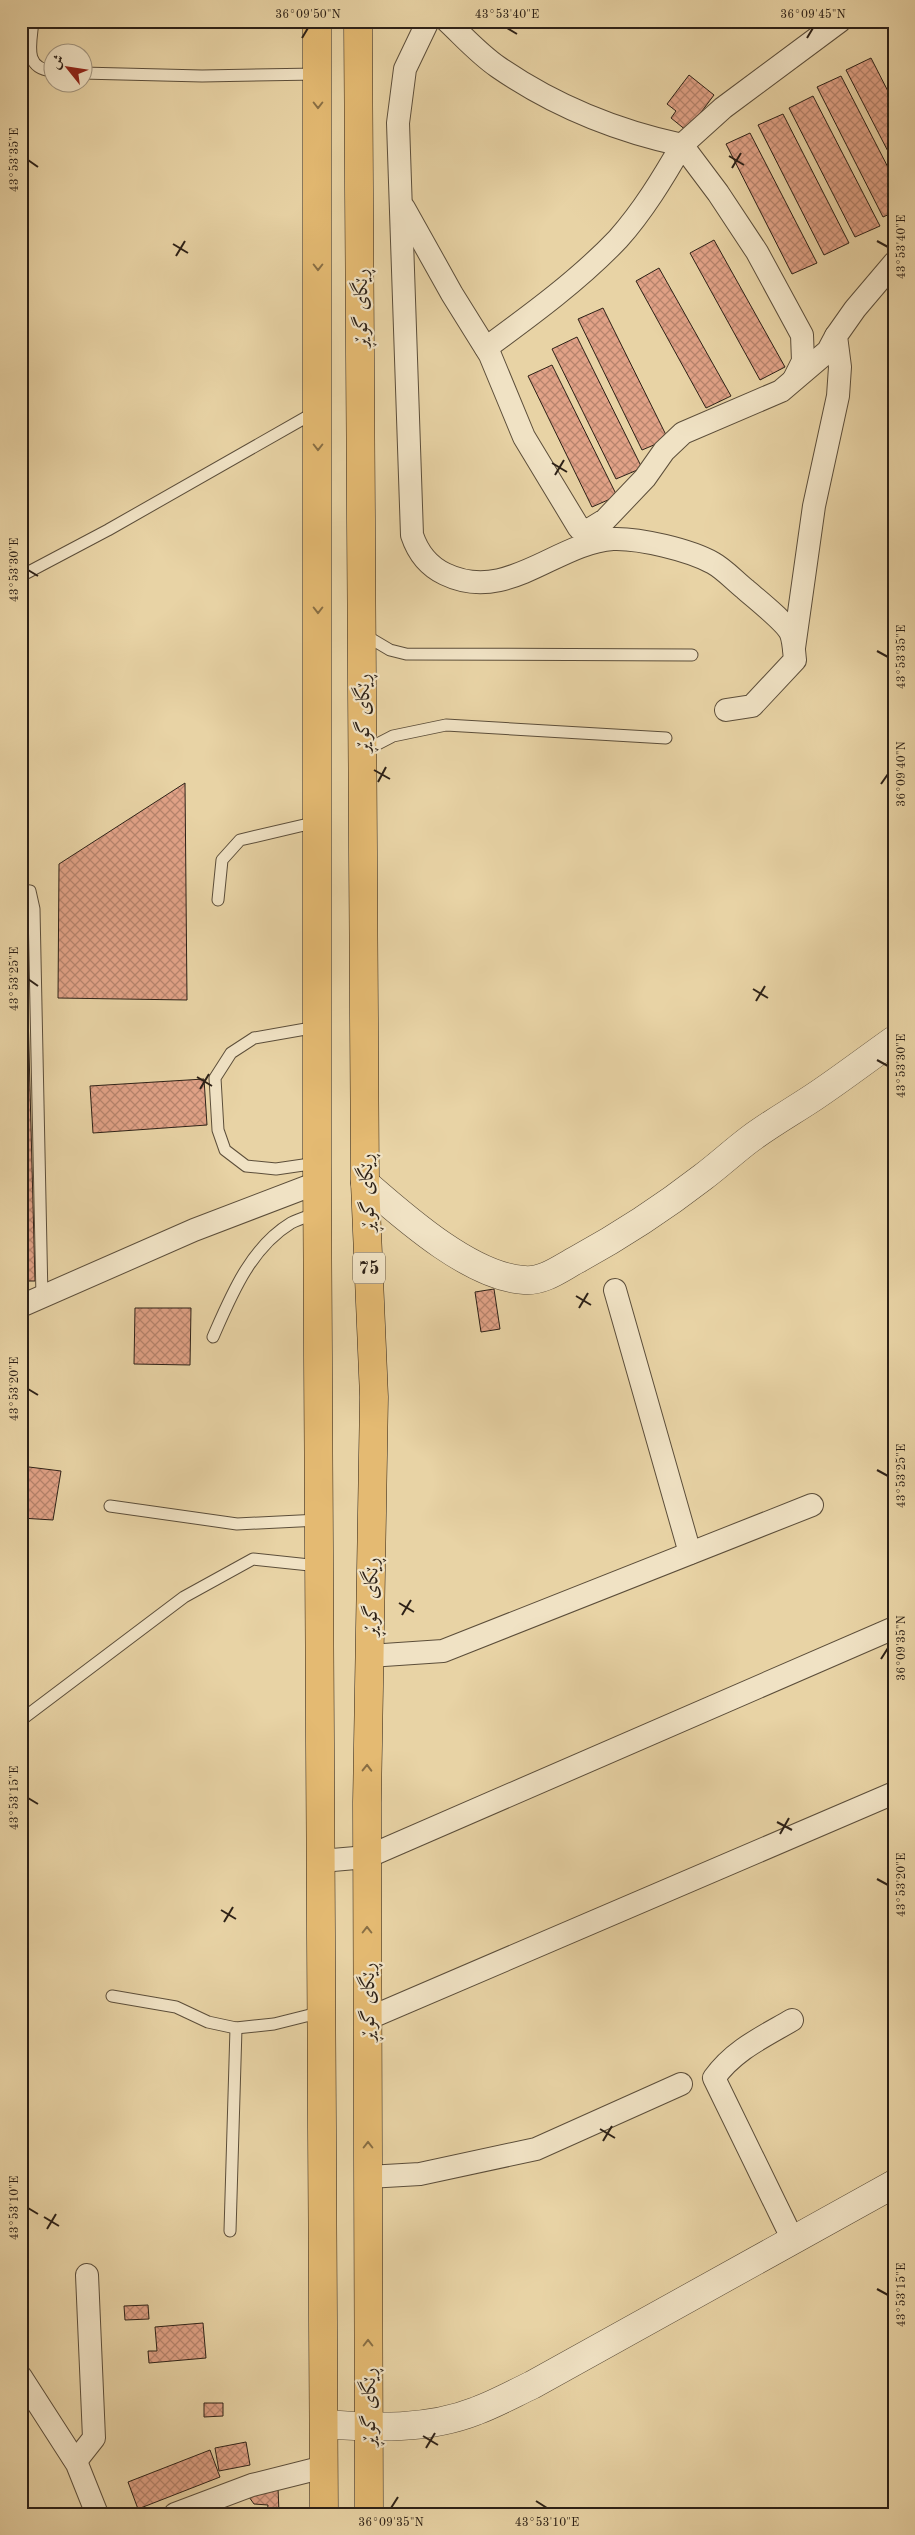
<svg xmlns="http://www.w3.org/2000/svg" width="915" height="2535" font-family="'Old Standard TT',Amiri,serif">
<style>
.building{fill:url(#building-cross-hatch);stroke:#2d2117}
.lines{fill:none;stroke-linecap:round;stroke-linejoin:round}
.service-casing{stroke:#5c4e3a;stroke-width:13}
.minor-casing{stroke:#5c4e3a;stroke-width:24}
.tertiary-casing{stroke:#5c4e3a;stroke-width:29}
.trunk-casing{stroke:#2d2117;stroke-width:29}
.service{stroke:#f0e2c4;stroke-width:11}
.minor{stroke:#f0e2c4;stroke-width:22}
.tertiary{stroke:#f0e2c4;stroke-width:28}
.trunk{stroke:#e4ba72;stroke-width:28}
.oneway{stroke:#886e44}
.ticks{fill:none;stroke:#2d2117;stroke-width:2}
.labels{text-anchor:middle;stroke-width:4.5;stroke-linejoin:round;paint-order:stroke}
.shield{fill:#f0e2c4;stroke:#685b4b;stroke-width:1}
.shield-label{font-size:18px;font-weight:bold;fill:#2d2117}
.street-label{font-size:19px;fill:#2d2117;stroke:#f0e2c4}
.neatline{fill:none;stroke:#2d2117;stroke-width:2}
.ticks-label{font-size:12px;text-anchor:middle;fill:#2d2117}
</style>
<defs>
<pattern id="building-cross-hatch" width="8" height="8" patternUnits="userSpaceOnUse" patternTransform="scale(1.25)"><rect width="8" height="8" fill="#e1a287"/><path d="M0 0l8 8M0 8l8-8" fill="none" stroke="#b7846d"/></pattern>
</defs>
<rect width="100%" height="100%" fill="#e8d3a5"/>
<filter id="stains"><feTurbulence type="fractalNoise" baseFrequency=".004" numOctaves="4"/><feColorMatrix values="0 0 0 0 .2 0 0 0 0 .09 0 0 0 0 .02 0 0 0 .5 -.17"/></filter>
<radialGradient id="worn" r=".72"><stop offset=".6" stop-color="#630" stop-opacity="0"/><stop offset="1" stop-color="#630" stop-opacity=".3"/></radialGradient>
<g class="building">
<path d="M 871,58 L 894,103 L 894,163 L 846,70 Z"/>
<path d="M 689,75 L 714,95 L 687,131 L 671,118 L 676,111 L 667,104 Z"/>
<path d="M 841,76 L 894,179 L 894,212 L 883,217 L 817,87 Z"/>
<path d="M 813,96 L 880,226 L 855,237 L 789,108 Z"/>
<path d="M 783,114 L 849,243 L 824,255 L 758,125 Z"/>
<path d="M 750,133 L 817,263 L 792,274 L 726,144 Z"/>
<path d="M 714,240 L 785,367 L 760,380 L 690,253 Z"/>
<path d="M 659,268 L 731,396 L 706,408 L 636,281 Z"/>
<path d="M 603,308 L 668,439 L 642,450 L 578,319 Z"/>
<path d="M 577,337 L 642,468 L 616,479 L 552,349 Z"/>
<path d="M 552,365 L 617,496 L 592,507 L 528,376 Z"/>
<path d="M 185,783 L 187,1000 L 58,998 L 59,864 Z"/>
<path d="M 25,896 L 35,1281 L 21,1281 L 21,898 Z"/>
<path d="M 204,1079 L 207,1125 L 93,1133 L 90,1086 Z"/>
<path d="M 494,1289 L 500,1329 L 481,1332 L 475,1292 Z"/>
<path d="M 135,1308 L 191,1308 L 190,1365 L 134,1364 Z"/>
<path d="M 21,1466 L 61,1471 L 53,1520 L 21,1518 Z"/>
<path d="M 148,2305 L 149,2319 L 125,2320 L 124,2306 Z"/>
<path d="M 203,2323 L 206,2358 L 149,2363 L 148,2351 L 157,2351 L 155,2327 Z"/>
<path d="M 204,2403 L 223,2403 L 223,2416 L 204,2417 Z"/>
<path d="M 246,2442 L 250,2465 L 219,2471 L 215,2448 Z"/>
<path d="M 210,2450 L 220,2477 L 138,2509 L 128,2482 Z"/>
<path d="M 278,2487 L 279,2514 L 267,2514 L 268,2505 L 254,2504 L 249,2497 Z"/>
</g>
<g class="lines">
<g class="service-casing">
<g id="service">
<path d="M 33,21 C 31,44 23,68 52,71"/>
<path d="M 222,21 L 261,21"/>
<path d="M 82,73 L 202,76 L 318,74"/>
<path d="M 21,576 L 108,530 L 317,411"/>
<path d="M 363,634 L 390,650 L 406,654 L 692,655"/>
<path d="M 364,751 L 393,736 L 446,725 L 666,738"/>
<path d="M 21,890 L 30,891 L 34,909 L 42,1298"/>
<path d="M 218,900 L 222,860 L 240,840 L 317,822"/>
<path d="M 317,1163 L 276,1169 L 246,1166 L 225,1150 L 218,1130 L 215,1078 L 231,1053 L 254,1038 L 317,1027"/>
<path d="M 213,1337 C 231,1296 250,1248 291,1223 C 299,1219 309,1216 317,1213"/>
<path d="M 110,1506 L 237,1524 L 319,1520"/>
<path d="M 21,1720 L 184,1597 L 253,1559 L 319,1566"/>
<path d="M 112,1996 L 176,2007 L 208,2022 L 236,2028 L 274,2024 L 322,2012"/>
<path d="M 230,2231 L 236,2028"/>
</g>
</g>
<g class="minor-casing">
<g id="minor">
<path d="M 428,21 L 405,69 L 398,123 L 412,535 C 418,553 428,566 445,574 C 507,604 555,543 613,539 C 639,538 690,550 713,563 C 724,569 735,581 745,589 C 755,598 787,623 791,634 C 794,642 794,652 795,660 L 752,706 L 726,710"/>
<path d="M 447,21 C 463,36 479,54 498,67 C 553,105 617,131 682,145 L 723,108 L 840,21"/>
<path d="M 404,208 L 452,294 L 490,355 L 524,437 L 579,528 L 587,531 L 605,520 L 645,478 L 664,451 L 683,433 L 781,391 L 828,351 L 836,336"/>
<path d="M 486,348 C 531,315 579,280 618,239 C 643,211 663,178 682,145 L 718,193 L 757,252 L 802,335 L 803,361 L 794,379"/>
<path d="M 794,648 L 814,506 L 838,396 L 840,367 L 836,336 L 855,309 L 894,263"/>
<path d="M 615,1290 L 690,1553"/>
<path d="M 21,1306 L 194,1230 L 317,1183"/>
<path d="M 369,1656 L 443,1651 L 812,1505"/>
<path d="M 321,1861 L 367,1857 L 894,1628"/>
<path d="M 367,2019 L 894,1793"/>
<path d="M 792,2020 C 763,2037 734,2050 714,2078 L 793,2240"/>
<path d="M 368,2177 L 420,2174 L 536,2149 L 681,2084"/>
<path d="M 21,2377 L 77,2464 L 97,2514"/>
<path d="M 73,2457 L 79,2457 L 94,2438 L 87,2275"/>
<path d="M 175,2514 L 252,2485 L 324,2467"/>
</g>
</g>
<g class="tertiary-casing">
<g id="tertiary">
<path d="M 365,1183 C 404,1217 471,1277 524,1280 C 543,1282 561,1268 576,1260 C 620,1236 663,1208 703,1177 C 719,1165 734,1151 750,1139 C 770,1124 793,1111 814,1097 C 841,1079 867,1059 894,1040"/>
<path d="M 324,2424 C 374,2428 428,2430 476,2411 C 495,2404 513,2394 532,2385 L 894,2184"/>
</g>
</g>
<g class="trunk-casing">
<g id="trunk">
<path d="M 317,21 L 317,1163 L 324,2514"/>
<path d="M 358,21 L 365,1183 L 374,1397 L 367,1803 L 369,2514"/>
</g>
</g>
<use href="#service" class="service"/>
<use href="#minor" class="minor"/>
<use href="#tertiary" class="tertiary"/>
<use href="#trunk" class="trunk"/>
</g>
<defs><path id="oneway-chevron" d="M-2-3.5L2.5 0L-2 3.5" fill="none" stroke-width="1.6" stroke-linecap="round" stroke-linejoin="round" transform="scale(1.25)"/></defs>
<g class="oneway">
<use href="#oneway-chevron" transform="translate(318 105) rotate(90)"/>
<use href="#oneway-chevron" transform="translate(318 267) rotate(90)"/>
<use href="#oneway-chevron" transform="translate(318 447) rotate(90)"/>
<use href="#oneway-chevron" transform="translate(318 610) rotate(90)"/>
<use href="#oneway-chevron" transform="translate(367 1768) rotate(-89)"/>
<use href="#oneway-chevron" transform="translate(367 1930) rotate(-90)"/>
<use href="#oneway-chevron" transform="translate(368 2145) rotate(-90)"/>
<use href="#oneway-chevron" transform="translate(368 2343) rotate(-90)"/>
</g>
<path class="ticks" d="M 507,28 L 517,34M 302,38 L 308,28M 807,38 L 813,28M 729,156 L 744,165M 28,160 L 38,167M 732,168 L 741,153M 877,241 L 888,247M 173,244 L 188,253M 176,256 L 185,241M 552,463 L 567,472M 555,475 L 564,460M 28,570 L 38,576M 877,651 L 888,657M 374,770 L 390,779M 378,782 L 386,767M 881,784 L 888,774M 28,979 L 38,986M 753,989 L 768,998M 756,1001 L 765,986M 877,1060 L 888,1066M 197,1077 L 212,1086M 200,1089 L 209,1074M 576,1296 L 591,1305M 579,1308 L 588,1293M 28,1389 L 38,1395M 877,1470 L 888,1476M 399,1603 L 414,1612M 402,1615 L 411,1600M 881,1659 L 888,1648M 28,1798 L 38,1804M 777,1822 L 792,1830M 780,1834 L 789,1818M 877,1879 L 888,1885M 221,1910 L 236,1919M 224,1922 L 233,1907M 600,2129 L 615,2138M 603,2141 L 612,2126M 28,2208 L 38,2214M 44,2217 L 59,2226M 47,2229 L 56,2214M 877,2289 L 888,2295M 423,2436 L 438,2445M 426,2448 L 435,2433M 536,2501 L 547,2508M 391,2508 L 398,2497"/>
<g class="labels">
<rect class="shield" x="353" y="1252.5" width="32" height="31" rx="4"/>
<g class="shield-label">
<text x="369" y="1274">75</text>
</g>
<g class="street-label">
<text transform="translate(360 308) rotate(-90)" y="7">ڕێگای گوێڕ</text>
<text transform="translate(362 713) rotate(-90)" y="7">ڕێگای گوێڕ</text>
<text transform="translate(366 1193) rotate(-92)" y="7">ڕێگای گوێڕ</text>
<text transform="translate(370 1597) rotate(-89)" y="7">ڕێگای گوێڕ</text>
<text transform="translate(367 2002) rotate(-90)" y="7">ڕێگای گوێڕ</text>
<text transform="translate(368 2407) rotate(-90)" y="7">ڕێگای گوێڕ</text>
</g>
</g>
<rect width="915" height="2535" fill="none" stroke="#e8d3a5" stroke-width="55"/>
<g transform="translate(68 68) rotate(300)"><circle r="24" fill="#f0e2c4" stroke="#a2957f"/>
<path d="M0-4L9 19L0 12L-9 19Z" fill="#8f2418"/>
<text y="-8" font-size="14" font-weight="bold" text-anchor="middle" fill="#2d2117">ش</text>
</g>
<rect x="28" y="28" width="860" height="2480" class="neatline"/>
<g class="ticks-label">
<text x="308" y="18">36°09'50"N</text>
<text x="507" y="18">43°53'40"E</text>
<text x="813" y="18">36°09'45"N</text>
<text transform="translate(14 160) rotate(-90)" y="4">43°53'35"E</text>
<text transform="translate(901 247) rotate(-90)" y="4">43°53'40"E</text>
<text transform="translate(14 570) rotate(-90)" y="4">43°53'30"E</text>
<text transform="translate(901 657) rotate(-90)" y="4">43°53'35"E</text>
<text transform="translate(901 774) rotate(-90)" y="4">36°09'40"N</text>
<text transform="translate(14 979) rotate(-90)" y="4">43°53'25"E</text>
<text transform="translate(901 1066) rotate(-90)" y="4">43°53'30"E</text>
<text transform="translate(14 1389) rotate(-90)" y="4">43°53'20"E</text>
<text transform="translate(901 1476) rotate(-90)" y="4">43°53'25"E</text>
<text transform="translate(901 1648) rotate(-90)" y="4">36°09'35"N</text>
<text transform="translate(14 1798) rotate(-90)" y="4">43°53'15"E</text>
<text transform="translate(901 1885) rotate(-90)" y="4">43°53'20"E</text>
<text transform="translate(14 2208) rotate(-90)" y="4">43°53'10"E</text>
<text transform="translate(901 2295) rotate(-90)" y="4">43°53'15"E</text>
<text x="391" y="2526">36°09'35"N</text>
<text x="547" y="2526">43°53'10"E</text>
</g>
<rect width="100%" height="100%" filter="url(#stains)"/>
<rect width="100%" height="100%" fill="url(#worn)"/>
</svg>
